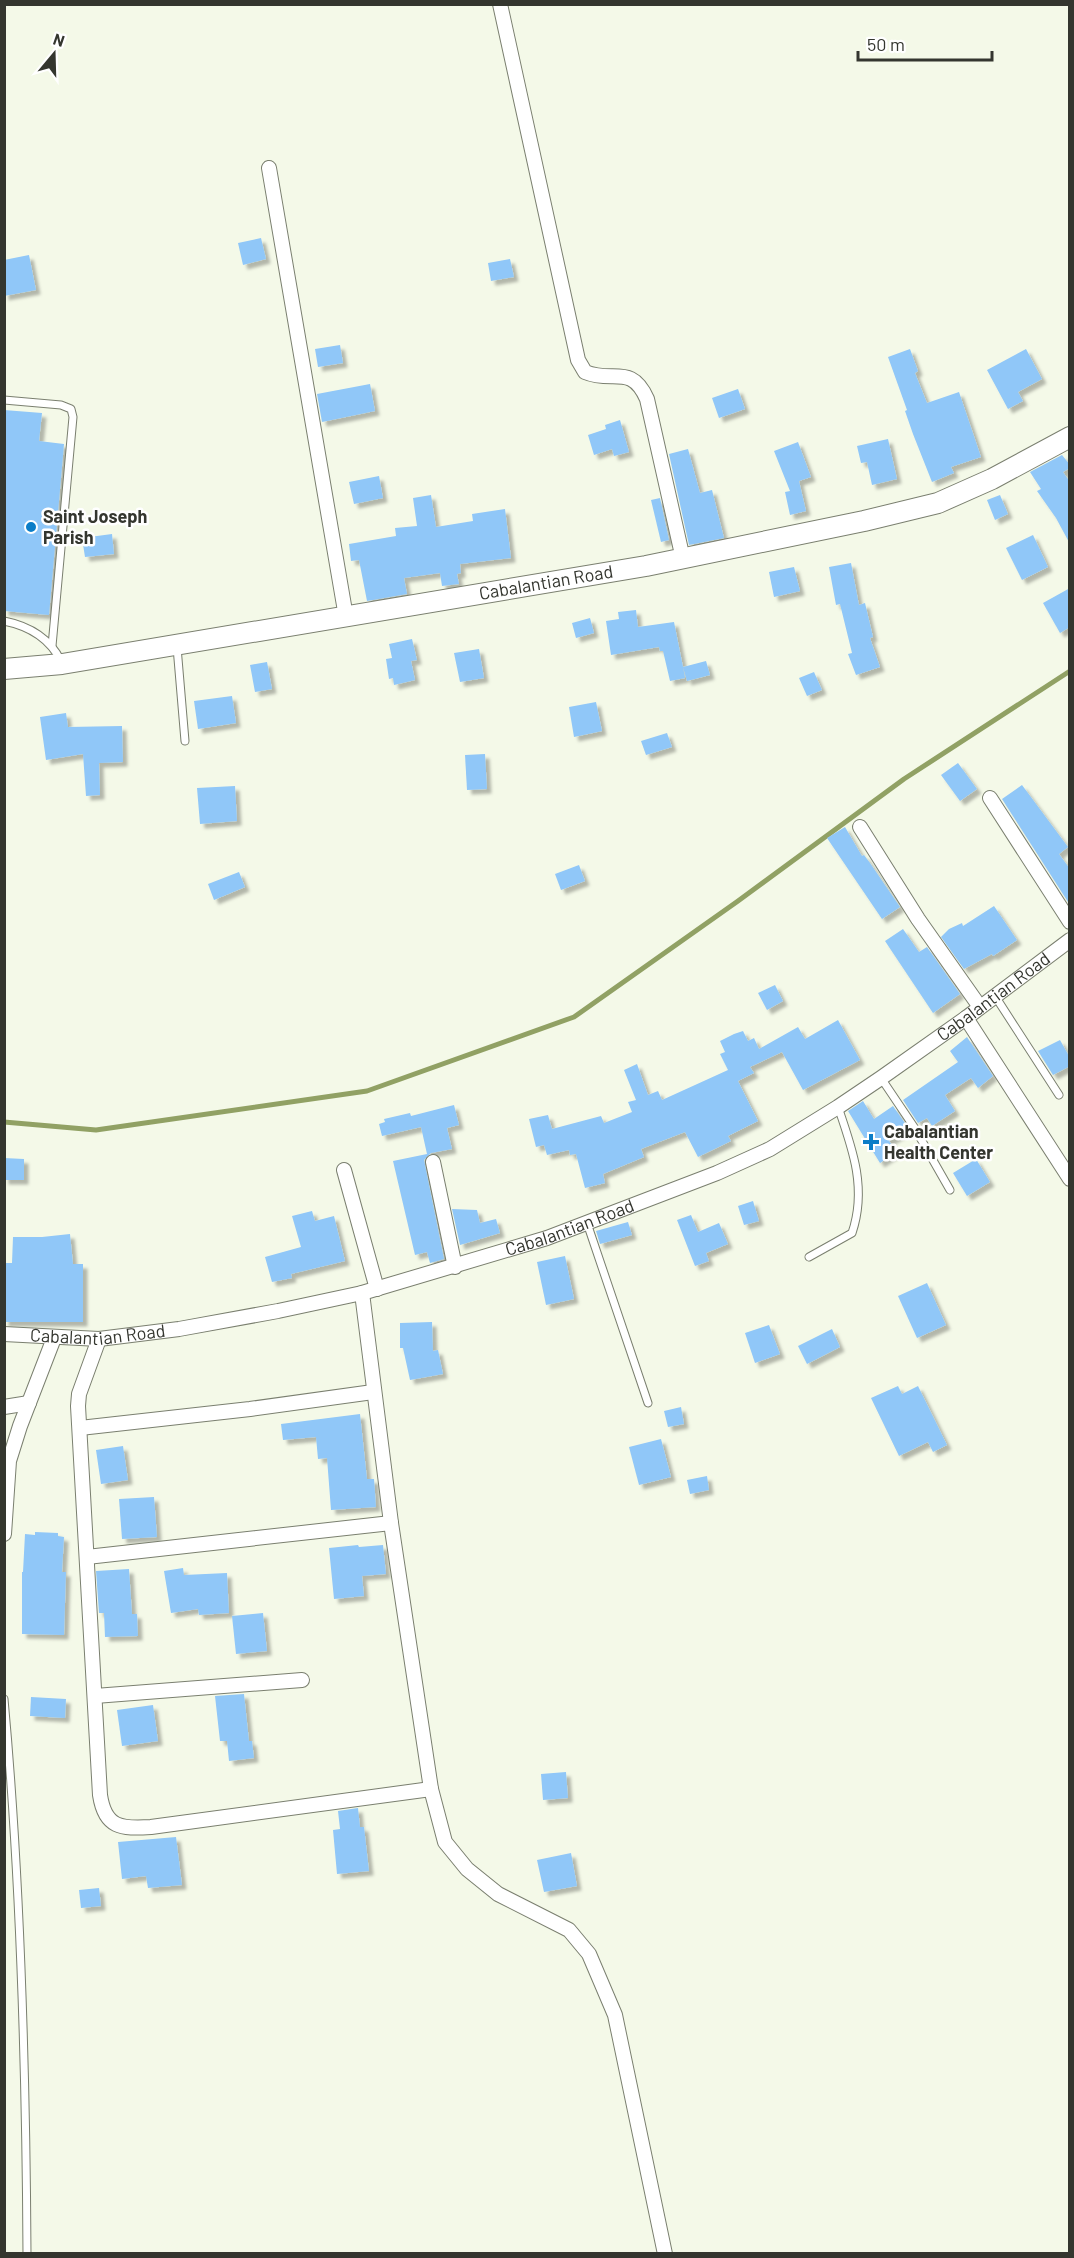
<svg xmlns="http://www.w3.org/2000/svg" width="1074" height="2258" font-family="Barlow,sans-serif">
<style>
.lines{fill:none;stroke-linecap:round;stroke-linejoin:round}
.stream{stroke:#91a164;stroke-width:5}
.building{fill:#90c7f8;filter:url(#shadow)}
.lane-casing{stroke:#7a7f6f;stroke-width:9}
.street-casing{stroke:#7a7f6f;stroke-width:16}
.secondary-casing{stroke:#7a7f6f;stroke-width:22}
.lane{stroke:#fff;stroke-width:7}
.street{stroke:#fff;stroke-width:14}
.secondary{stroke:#fff;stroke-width:20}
.poi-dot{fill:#0b7dc7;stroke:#fff;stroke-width:2}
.labels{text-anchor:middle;stroke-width:5;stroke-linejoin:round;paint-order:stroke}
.poi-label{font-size:18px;font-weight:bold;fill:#34362f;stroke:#fff;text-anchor:start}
.street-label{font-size:18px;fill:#34362f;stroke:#fff}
</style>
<defs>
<filter id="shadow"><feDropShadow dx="4.5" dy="4.5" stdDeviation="1.5" flood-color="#0004"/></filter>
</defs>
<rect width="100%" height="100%" fill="#f4f9e8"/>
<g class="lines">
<path class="stream" d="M 4,1122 L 96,1130 L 367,1091 L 574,1017 L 738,901 L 904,779 L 1070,671"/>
</g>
<g class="building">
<path d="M 261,238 L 266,259 L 243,265 L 238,243 Z"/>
<path d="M 29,255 L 36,290 L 4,296 L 4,260 Z"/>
<path d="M 510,259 L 514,277 L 491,281 L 488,263 Z"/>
<path d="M 340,345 L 343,363 L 318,367 L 315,349 Z"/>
<path d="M 910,349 L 918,371 L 915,373 L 927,403 L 959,392 L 981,457 L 951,467 L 954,473 L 932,482 L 913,434 L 905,411 L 907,410 L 888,357 Z"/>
<path d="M 1026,349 L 1042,379 L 1018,392 L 1023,401 L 1008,409 L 987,370 Z"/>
<path d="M 370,384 L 375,411 L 322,422 L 317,394 Z"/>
<path d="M 738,389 L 745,409 L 719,418 L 712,398 Z"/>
<path d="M 4,410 L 42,413 L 39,441 L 64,444 L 49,615 L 4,611 Z"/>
<path d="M 620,420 L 629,452 L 614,456 L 612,449 L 594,455 L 588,435 L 606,429 L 605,425 Z"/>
<path d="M 888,439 L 897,479 L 872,485 L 867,462 L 861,463 L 857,446 Z"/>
<path d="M 798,442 L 811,477 L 799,481 L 806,511 L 790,515 L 785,492 L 790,491 L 774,451 Z"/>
<path d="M 688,449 L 700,493 L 712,490 L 724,538 L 689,545 L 669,454 Z"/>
<path d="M 1062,455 L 1070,465 L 1070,468 L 1063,472 L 1070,482 L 1070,544 L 1056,518 L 1037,491 L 1041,489 L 1030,472 Z"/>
<path d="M 379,476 L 383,498 L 354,504 L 349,482 Z"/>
<path d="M 431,495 L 436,527 L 473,521 L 472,514 L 505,509 L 511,558 L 460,564 L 461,573 L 457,574 L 459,584 L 442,586 L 440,573 L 404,578 L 407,594 L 367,601 L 359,560 L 351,561 L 349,544 L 396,536 L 395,528 L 417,526 L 413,498 Z"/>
<path d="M 1000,495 L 1008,514 L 995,520 L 987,500 Z"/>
<path d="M 660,498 L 669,540 L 661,542 L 651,500 Z"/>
<path d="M 112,534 L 114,554 L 85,557 L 82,538 Z"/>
<path d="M 1033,535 L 1048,567 L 1022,580 L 1006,548 Z"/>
<path d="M 851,563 L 859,605 L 865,603 L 873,637 L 870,638 L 880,667 L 856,675 L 848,654 L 852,653 L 840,604 L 836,605 L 829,567 Z"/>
<path d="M 794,567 L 800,591 L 774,597 L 769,572 Z"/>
<path d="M 1070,588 L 1070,627 L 1060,633 L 1043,603 Z"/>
<path d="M 636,610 L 638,627 L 674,622 L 683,667 L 706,661 L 710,675 L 687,681 L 683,667 L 685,678 L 670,681 L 663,651 L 660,651 L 659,647 L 611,655 L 606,621 L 619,619 L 618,612 Z"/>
<path d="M 590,618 L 594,633 L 576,638 L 572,623 Z"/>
<path d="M 412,639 L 417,660 L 411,661 L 415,680 L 394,685 L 393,678 L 389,679 L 386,659 L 392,658 L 389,644 Z"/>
<path d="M 479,649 L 484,678 L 460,682 L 454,653 Z"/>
<path d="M 267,662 L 272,689 L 255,692 L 250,665 Z"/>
<path d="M 814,672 L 822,690 L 807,696 L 799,678 Z"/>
<path d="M 232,696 L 236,723 L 198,729 L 194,701 Z"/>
<path d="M 596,702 L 602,731 L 574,737 L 569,707 Z"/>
<path d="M 66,713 L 68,727 L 122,726 L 123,762 L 99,763 L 100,795 L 86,796 L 83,754 L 46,760 L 40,717 Z"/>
<path d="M 667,733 L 672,747 L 646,755 L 641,741 Z"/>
<path d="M 485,754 L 487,789 L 467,790 L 465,755 Z"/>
<path d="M 958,763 L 977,789 L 960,801 L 941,775 Z"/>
<path d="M 1022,785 L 1068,847 L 1059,854 L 1070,869 L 1070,905 L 1002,799 Z"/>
<path d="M 235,786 L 237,821 L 200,824 L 197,788 Z"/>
<path d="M 845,827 L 862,856 L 864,855 L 870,863 L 900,907 L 882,919 L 827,838 Z"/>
<path d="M 579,865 L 585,881 L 561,890 L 555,874 Z"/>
<path d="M 239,872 L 245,887 L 214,900 L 208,884 Z"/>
<path d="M 994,906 L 1017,940 L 993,956 L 992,954 L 964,969 L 941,937 L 949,929 L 962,923 L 963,926 Z"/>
<path d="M 903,929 L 919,952 L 927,947 L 960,994 L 933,1013 L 885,941 Z"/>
<path d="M 775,985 L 783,1001 L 767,1010 L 758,993 Z"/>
<path d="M 838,1020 L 860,1060 L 803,1090 L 782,1052 L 750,1067 L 754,1073 L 738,1081 L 758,1121 L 728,1136 L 731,1141 L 698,1157 L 685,1132 L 641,1149 L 644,1157 L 603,1174 L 605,1183 L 585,1188 L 576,1154 L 570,1155 L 569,1150 L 547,1155 L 544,1145 L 536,1147 L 529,1119 L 548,1115 L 552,1129 L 601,1116 L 604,1123 L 632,1112 L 628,1102 L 636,1100 L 624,1070 L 637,1064 L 648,1095 L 658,1091 L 662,1100 L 728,1070 L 720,1054 L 725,1052 L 720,1041 L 734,1034 L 743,1031 L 748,1041 L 754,1038 L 759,1049 L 798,1027 L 805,1039 Z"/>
<path d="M 967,1037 L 993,1076 L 978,1088 L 971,1078 L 945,1095 L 955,1111 L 932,1126 L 927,1118 L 918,1123 L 903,1100 L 958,1062 L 950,1051 Z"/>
<path d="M 1060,1040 L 1070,1058 L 1070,1066 L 1053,1075 L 1038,1051 Z"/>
<path d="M 863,1101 L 874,1119 L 893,1106 L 909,1129 L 889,1141 L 897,1152 L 880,1163 L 848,1111 Z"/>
<path d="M 454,1105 L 459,1125 L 447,1128 L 452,1149 L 431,1153 L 424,1160 L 444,1259 L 430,1263 L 427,1252 L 415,1255 L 393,1161 L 427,1154 L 421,1127 L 382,1136 L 379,1124 L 385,1122 L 384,1119 L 410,1113 L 411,1116 Z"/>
<path d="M 4,1158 L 24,1159 L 24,1180 L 4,1180 Z"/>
<path d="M 976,1159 L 990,1182 L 967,1196 L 953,1173 Z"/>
<path d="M 753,1201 L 759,1221 L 744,1225 L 738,1206 Z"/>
<path d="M 452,1209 L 477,1210 L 480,1223 L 496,1219 L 500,1233 L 460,1245 Z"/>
<path d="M 312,1211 L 315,1221 L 334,1216 L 345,1261 L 291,1274 L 292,1278 L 272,1282 L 265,1257 L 301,1247 L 292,1216 Z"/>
<path d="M 691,1215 L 698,1232 L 719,1223 L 728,1244 L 706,1253 L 709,1261 L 695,1266 L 677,1220 Z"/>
<path d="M 628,1222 L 632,1235 L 600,1244 L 596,1231 Z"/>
<path d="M 70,1234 L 73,1264 L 83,1264 L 83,1322 L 4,1322 L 4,1263 L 12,1263 L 13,1237 L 42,1237 Z"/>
<path d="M 565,1256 L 574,1299 L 546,1305 L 537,1262 Z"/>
<path d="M 927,1283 L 946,1325 L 917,1338 L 898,1296 Z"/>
<path d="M 432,1322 L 433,1351 L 438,1350 L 443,1374 L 410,1380 L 403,1348 L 400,1348 L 400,1323 Z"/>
<path d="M 769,1325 L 780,1354 L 755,1363 L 745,1333 Z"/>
<path d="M 832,1329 L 840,1347 L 807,1364 L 798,1346 Z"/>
<path d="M 898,1386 L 902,1394 L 918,1386 L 947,1445 L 933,1452 L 928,1442 L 899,1456 L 871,1398 Z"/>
<path d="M 681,1407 L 684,1424 L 668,1427 L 664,1411 Z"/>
<path d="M 360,1414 L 367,1479 L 374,1479 L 376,1507 L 331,1510 L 327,1458 L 318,1459 L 316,1437 L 283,1440 L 281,1424 Z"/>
<path d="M 661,1439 L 671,1477 L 639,1485 L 629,1447 Z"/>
<path d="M 123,1446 L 128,1480 L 101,1484 L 96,1450 Z"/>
<path d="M 707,1476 L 709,1490 L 690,1494 L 687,1480 Z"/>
<path d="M 154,1497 L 157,1537 L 122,1539 L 119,1499 Z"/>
<path d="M 35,1532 L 58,1533 L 58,1536 L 64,1537 L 62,1572 L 66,1572 L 64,1635 L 22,1634 L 22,1572 L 23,1572 L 25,1534 L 35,1535 Z"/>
<path d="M 358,1545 L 359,1547 L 383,1545 L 386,1574 L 362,1576 L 364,1596 L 334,1599 L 329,1548 Z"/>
<path d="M 183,1568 L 184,1575 L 227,1573 L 229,1613 L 199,1615 L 198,1609 L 171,1613 L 164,1571 Z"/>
<path d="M 129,1569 L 132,1614 L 137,1614 L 138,1636 L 105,1637 L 104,1613 L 99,1613 L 96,1571 Z"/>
<path d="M 263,1613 L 267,1651 L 236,1654 L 232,1616 Z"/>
<path d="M 244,1694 L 249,1741 L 252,1741 L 254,1758 L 229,1761 L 227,1741 L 220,1741 L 215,1696 Z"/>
<path d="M 31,1697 L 66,1699 L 65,1718 L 30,1716 Z"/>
<path d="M 153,1705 L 158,1741 L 122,1746 L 117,1710 Z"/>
<path d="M 566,1772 L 568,1798 L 543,1800 L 541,1774 Z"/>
<path d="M 358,1808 L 360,1827 L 364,1827 L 369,1871 L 337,1874 L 333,1830 L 340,1829 L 338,1811 Z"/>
<path d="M 176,1837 L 182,1885 L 148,1888 L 146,1876 L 122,1879 L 118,1842 Z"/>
<path d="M 571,1853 L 577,1886 L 544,1892 L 537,1860 Z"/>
<path d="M 99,1888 L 101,1906 L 81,1908 L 79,1890 Z"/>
</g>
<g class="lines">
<g class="lane-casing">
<g id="lane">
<path d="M 4,400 L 61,405 L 71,409 L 73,417 L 52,646"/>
<path d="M 4,621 C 29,626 50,639 61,661"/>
<path d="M 177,647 L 185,741"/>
<path d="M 995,996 L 1059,1095"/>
<path d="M 881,1078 L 914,1127 L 950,1190"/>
<path d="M 587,1223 L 648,1403"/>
<path d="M 809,1257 L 852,1233 C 867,1189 853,1150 838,1107"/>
<path d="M 4,1699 C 21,1883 26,2068 27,2254"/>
</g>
</g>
<g class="street-casing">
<g id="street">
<path d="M 500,4 L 578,360 L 585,372 C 613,384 631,363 647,399 L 683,559"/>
<path d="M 269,168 L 346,617"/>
<path d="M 990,798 L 1070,922"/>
<path d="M 860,827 L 918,919 L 980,1007"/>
<path d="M 966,1018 L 1070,1179"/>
<path d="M 433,1162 L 455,1267"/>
<path d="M 344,1170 L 377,1289"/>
<path d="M 362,1293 L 391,1523 L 431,1789 L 445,1842 L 467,1869 L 498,1894 L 569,1930 L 589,1954 L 615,2015 L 665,2254"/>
<path id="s1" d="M 4,1334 L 99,1339 L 179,1329 L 278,1311 L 362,1293 L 547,1238 L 717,1173 L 770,1149 L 838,1107 L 881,1078 L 966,1018 L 1070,940"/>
<path d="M 99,1339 L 79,1394 L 78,1406 L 100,1795 C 105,1828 121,1829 151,1827 L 431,1789"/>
<path d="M 4,1407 L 29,1403"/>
<path d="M 80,1428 L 250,1409 L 373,1392"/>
<path d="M 4,1534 L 9,1461 L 20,1426 L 54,1338"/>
<path d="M 87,1557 L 391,1523"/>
<path d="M 95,1696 L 302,1680"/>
</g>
</g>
<g class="secondary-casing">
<g id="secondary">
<path id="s2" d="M 4,669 L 62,664 L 646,566 L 864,521 L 938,503 L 992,479 L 1070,437"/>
</g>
</g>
<use href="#lane" class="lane"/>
<use href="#street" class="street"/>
<use href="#secondary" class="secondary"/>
</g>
<g class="poi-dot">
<circle cx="31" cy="527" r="6"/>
<path d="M868 1133h6v6h6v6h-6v6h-6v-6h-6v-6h6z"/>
</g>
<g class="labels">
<g class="poi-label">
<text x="43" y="523">Saint Joseph<tspan x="43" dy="21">Parish</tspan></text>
<text x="884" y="1138">Cabalantian<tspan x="884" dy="21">Health Center</tspan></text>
</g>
<g class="street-label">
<text dy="6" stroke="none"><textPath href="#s2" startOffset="549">Cabalantian Road</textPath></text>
<text dy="6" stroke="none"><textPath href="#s1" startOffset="1066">Cabalantian Road</textPath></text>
<text dy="6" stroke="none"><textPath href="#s1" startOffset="580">Cabalantian Road</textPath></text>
<text dy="6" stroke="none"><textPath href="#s1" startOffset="94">Cabalantian Road</textPath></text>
</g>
</g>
<rect width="1074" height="2258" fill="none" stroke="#34362f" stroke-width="12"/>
<g transform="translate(54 54) rotate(19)" stroke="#ffffff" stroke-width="4.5" paint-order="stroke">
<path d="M0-4.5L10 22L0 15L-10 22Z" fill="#34362f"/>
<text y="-9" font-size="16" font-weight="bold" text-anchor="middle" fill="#34362f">N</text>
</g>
<path d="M858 51v9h134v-9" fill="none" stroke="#34362f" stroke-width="3"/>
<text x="867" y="51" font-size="18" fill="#34362f" stroke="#ffffff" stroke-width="4.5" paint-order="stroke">50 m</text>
</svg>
